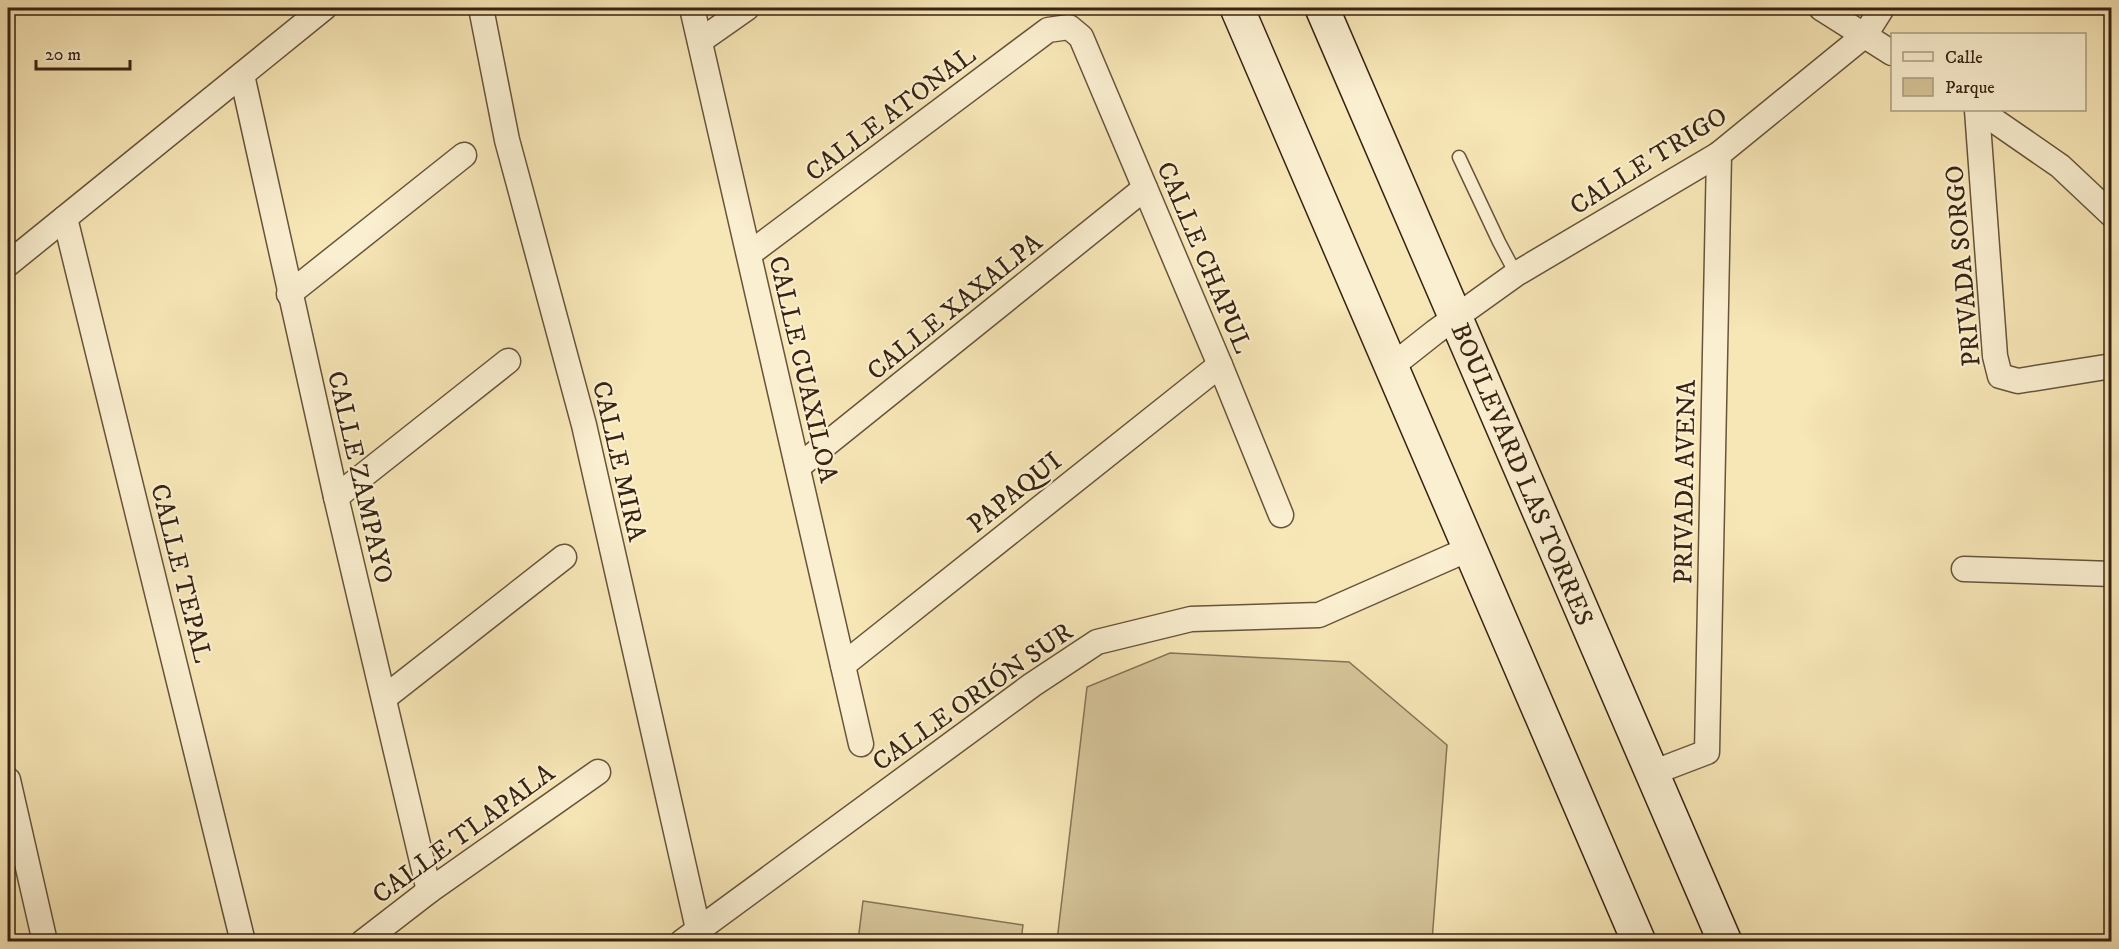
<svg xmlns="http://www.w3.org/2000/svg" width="2119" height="949" font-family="'IM FELL DW Pica',serif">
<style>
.green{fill:#d6c59a;stroke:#867456;stroke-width:1.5}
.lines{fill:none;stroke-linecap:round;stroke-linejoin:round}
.service-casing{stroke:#67543c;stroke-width:15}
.minor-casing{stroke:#67543c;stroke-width:27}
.secondary-casing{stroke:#372313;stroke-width:36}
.service{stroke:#faefd0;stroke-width:12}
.minor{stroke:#faefd0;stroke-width:24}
.secondary{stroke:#faefd0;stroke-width:33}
.labels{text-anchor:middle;stroke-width:4.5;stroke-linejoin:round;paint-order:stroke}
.street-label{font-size:26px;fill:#372313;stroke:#faefd0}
</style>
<rect width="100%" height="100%" fill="#f7e6b6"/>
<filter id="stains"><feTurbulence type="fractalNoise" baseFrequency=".00333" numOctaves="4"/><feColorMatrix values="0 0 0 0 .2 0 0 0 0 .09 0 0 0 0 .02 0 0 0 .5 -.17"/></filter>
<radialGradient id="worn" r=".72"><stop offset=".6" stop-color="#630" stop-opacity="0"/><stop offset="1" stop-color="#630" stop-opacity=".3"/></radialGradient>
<g class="green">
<path d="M 1170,653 L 1349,662 L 1447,745 L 1432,941 L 1057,941 L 1087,687 Z"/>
<path d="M 863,901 L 1023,925 L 1021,941 L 858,941 Z"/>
</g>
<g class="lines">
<g class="service-casing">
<path id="service" d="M 1459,157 L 1499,242 L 1516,274"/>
</g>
<g class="minor-casing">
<g id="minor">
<path d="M 481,8 L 507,140 L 584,425 L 701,942"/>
<path d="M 692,8 L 861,744"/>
<path d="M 1821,8 L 1892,53"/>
<path d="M 700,41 L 747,8"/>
<path d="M 242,75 L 336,497 L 429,891"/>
<path d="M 1977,110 L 1995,356 L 2000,376 L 2018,381 L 2112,366"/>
<path d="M 1979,110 L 2060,166 L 2112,215"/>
<path d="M 65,218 L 243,942"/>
<path d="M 749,254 L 1048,30 L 1069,27 L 1081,37 L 1220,365 L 1281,515"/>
<path d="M 8,264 L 324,8"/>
<path d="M 289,294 L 464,155"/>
<path d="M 1392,366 L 1435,332 L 1516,274 L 1719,154 L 1865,35 L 1882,8"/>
<path d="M 798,467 L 1145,188"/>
<path d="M 336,497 L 508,361"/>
<path d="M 1964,569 L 2112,574"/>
<path d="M 843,665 L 1220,365"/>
<path d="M 384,698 L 564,557"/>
<path d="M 1652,773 L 1707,752 L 1719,154"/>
<path d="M 8,780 L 45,942"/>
<path d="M 363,942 L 429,891 L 598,772"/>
<path d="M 682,942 L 1032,685 L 1097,642 L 1191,619 L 1319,615 L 1471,548"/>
</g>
</g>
<g class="secondary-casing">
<g id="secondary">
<path d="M 1237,8 L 1639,942"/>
<path d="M 1322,8 L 1725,942"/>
</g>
</g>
<use href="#service" class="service"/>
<use href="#minor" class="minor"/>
<use href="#secondary" class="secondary"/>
</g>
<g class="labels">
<g class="street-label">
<text transform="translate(890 113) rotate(-37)" y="9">CALLE ATONAL</text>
<text transform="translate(1648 160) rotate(-32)" y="9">CALLE TRIGO</text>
<text transform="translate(1205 257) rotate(67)" y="9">CALLE CHAPUL</text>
<text transform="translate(1962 266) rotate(-95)" y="9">PRIVADA SORGO</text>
<text transform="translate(954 306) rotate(-39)" y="9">CALLE XAXALPA</text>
<text transform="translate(804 369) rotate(77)" y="9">CALLE CUAXILOA</text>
<text transform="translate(620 461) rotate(77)" y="9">CALLE MIRA</text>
<text transform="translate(1523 474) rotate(67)" y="9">BOULEVARD LAS TORRES</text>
<text transform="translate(361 477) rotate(77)" y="9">CALLE ZAMPAYO</text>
<text transform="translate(1684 482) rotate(-89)" y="9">PRIVADA AVENA</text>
<text transform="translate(1014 492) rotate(-39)" y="9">PAPAQUI</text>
<text transform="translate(182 573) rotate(76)" y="9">CALLE TEPAL</text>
<text transform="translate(972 696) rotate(-35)" y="9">CALLE ORIÓN SUR</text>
<text transform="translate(463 833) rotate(-36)" y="9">CALLE TLAPALA</text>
</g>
</g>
<rect width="2119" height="949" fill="none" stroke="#f7e6b6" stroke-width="30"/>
<rect x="9" y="9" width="2101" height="931" fill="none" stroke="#372313" stroke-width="3"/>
<rect x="15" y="15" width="2089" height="919" fill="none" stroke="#372313" stroke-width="1.5"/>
<rect x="1891" y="33" width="195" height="78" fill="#faefd0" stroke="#ac9d84" stroke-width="1.5"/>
<rect x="1903" y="52" width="30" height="9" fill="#faefd0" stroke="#ac9d84" stroke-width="1.5"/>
<text x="1945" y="63" font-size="18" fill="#372313">Calle</text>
<rect x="1903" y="78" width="30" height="18" fill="#d6c59a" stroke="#ac9d84" stroke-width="1.5"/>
<text x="1945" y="93" font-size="18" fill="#372313">Parque</text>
<path d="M36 60v9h94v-9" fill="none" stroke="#372313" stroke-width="3"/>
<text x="45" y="60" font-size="18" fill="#372313" stroke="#faefd0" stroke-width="4.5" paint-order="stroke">20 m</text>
<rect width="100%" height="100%" filter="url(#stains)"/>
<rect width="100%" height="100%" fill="url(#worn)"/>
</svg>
